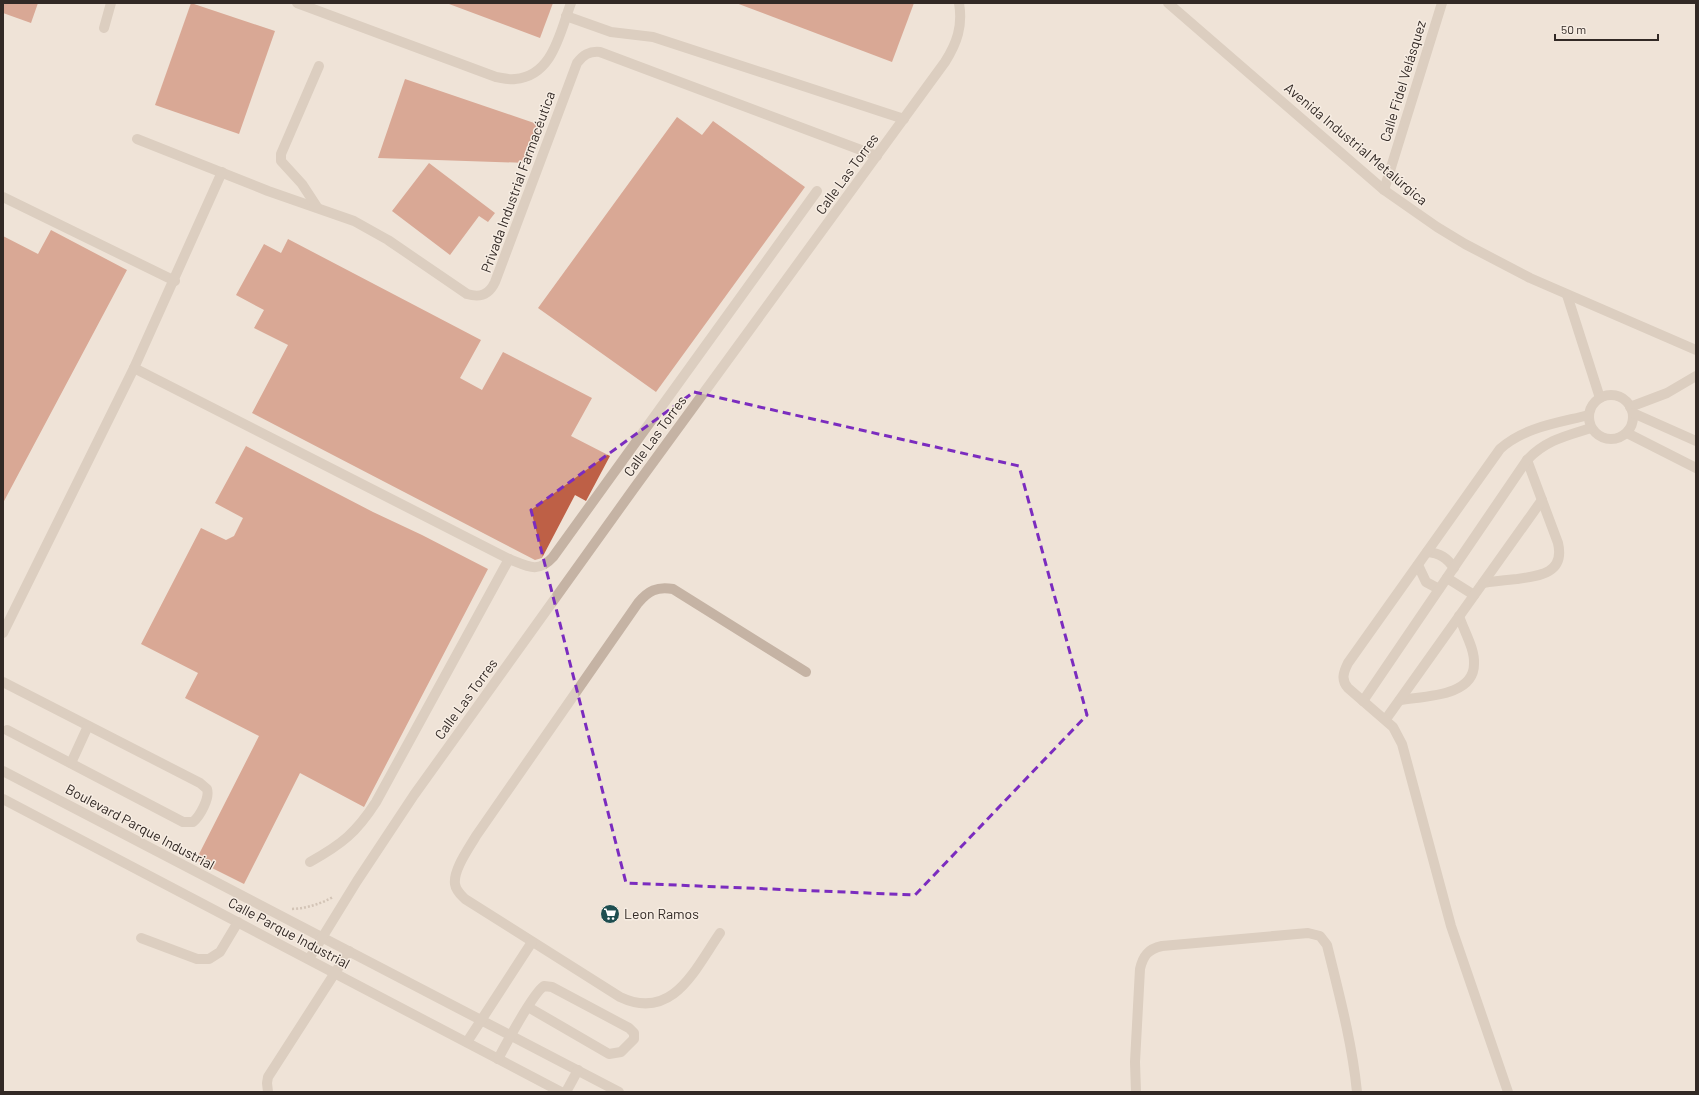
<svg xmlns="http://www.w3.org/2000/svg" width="1699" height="1095" font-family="Barlow,sans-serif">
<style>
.building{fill:#be6046}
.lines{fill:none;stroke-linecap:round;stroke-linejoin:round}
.path{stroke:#b19d8f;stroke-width:2.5;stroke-dasharray:2 2;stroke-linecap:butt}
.minor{stroke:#c5b3a4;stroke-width:10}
.marked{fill:none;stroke:#7b2cbf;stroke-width:3;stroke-dasharray:8 5;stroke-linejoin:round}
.labels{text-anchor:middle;stroke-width:3;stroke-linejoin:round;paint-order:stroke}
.street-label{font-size:14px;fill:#322925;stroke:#f7ede3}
.poi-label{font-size:14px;fill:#322925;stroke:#f7ede3;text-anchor:start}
</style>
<rect width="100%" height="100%" fill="#efe3d7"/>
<g class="building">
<path d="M 3,3 L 38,3 L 31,23 L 3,13 Z"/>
<path d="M 191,3 L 275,31 L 239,134 L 155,105 Z"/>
<path d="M 449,3 L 553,3 L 540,38 L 449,4 Z"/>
<path d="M 736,3 L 914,3 L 892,62 Z"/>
<path d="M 405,79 L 540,125 L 527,163 L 378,158 Z"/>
<path d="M 677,117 L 702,135 L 713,121 L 805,187 L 656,392 L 538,308 Z"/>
<path d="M 429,163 L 495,213 L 488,222 L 479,216 L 450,255 L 392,211 Z"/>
<path d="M 51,230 L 127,270 L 3,503 L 3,236 L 38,254 Z"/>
<path d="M 288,239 L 481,340 L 460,378 L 482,390 L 503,352 L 592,398 L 571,436 L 610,456 L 586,501 L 575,495 L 542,558 L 535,560 L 252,413 L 288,345 L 254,328 L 264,310 L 236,295 L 264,244 L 281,253 Z"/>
<path d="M 246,446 L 373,512 L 422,535 L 488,569 L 364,807 L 300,773 L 244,884 L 196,860 L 259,736 L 185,698 L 198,673 L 141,644 L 201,528 L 226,540 L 234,536 L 243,518 L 215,503 Z"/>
</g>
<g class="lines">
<path class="path" d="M 292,909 C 308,908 320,904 333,897"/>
<g class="minor">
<path d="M 297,3 L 496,77 C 502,78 509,80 515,79 C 553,76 560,32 571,3"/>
<path d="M 1168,3 L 1384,190 L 1437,227 L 1465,244 L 1530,278 L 1696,350"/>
<path d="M 566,16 L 611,32 L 653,37 L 904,119"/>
<path d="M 104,28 L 111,3"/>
<path d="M 137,139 L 268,191 L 354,221 L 388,240 L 467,294 C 480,298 489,295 495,282 L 577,63 C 583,55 589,51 600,52 L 877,156"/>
<path d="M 1384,190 L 1442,3"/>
<path d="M 3,197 L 175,281"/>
<path d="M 317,207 L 302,184 L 281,161 L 281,154 L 319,66"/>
<path d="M 1567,295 L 1600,398"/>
<path d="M 134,368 L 509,559 C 527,566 538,574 553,557 L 817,191"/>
<circle cx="1611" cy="417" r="22"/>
<path d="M 1630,407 L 1667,393 L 1696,376"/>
<path d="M 1633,413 L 1696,441"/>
<path d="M 1627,433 L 1696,468"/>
<path d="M 1427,552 C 1440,553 1447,558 1454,568"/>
<path d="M 1418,565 L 1426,582 L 1439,589"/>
<path d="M 1447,578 L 1474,595"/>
<path d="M 1483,583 C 1494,581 1506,580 1517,579 C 1540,576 1565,573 1558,543 L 1527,460"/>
<path d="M 3,633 L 134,368 L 222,172"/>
<path d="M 3,682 L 200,783 L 207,789 C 210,798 200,816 193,822 L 183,822 L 7,730"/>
<path d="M 1400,700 C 1423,696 1474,697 1474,664 C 1475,649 1464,631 1459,616"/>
<path d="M 1363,701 L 1527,460 C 1546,440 1566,436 1591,428"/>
<path d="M 1386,719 L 1542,500"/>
<path d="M 71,763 L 88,726"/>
<path d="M 3,771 L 619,1092"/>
<path d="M 3,799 L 561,1092"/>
<path d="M 310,862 C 342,844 356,833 376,802 L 509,559"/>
<path d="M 720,933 C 695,969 673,1022 620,997 L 465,899 C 461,895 456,891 455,884 C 453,870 469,848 476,836 L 638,603 C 648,591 657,586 673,589 L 806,672"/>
<path d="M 141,938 L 197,959 L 209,959 L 220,952 L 238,922"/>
<path d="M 309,959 L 357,881 L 414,795 L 635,487 L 945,62 C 957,43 963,26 959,3"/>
<path d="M 467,1042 L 532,942"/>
<path d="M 498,1059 C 506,1044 533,993 544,986 L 552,987 L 629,1028 L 634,1033 L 634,1039 L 621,1052 L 609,1054 L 528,1007"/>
<path d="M 268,1092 L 267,1083 L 268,1077 L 349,951"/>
<path d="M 566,1092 L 578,1070"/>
<path d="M 1136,1092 L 1135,1062 L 1140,969 C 1143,956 1148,949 1162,946 L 1308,933 L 1320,936 L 1327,945 C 1339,994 1352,1042 1357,1092"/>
<path d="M 1508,1092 L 1451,926 L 1402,744 L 1393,727 L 1348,688 C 1341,680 1343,673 1348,663 L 1500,449 C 1524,427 1558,423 1589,415"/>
</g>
</g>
<path d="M0 0H1699V1095H0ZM 694,392 L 1019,466 L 1087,715 L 915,895 L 626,883 L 531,510 Z" fill="#efe3d7" fill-opacity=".55" fill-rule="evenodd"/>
<path class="marked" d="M 694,392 L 1019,466 L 1087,715 L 915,895 L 626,883 L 531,510 Z"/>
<defs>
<g id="supermarket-disc" transform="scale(1)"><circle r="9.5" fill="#1e4e50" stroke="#f7ede3"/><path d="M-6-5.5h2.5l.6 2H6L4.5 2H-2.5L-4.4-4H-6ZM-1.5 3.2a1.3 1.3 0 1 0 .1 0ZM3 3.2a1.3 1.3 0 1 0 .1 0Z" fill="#fff"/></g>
</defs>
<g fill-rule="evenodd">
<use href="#supermarket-disc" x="610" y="914"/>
</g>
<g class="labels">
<g class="street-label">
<text transform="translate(1403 81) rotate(-73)" y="5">Calle Fidel Velásquez</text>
<text transform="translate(1356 144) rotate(40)" y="5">Avenida Industrial Metalúrgica</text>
<text transform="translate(847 174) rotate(-54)" y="5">Calle Las Torres</text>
<text transform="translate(518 182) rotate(-70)" y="5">Privada Industrial Farmacéutica</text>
<text transform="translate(655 436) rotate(-54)" y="5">Calle Las Torres</text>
<text transform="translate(466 699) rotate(-54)" y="5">Calle Las Torres</text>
<text transform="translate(140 827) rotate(28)" y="5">Boulevard Parque Industrial</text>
<text transform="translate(289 933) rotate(28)" y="5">Calle Parque Industrial</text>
</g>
<g class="poi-label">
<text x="624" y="919">Leon Ramos</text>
</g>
</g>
<rect width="1699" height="1095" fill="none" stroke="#322925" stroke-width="8"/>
<path d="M1555 34v6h103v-6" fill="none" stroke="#322925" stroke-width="2"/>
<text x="1561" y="34" font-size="12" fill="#322925" stroke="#f7ede3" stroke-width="3" paint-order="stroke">50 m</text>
</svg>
